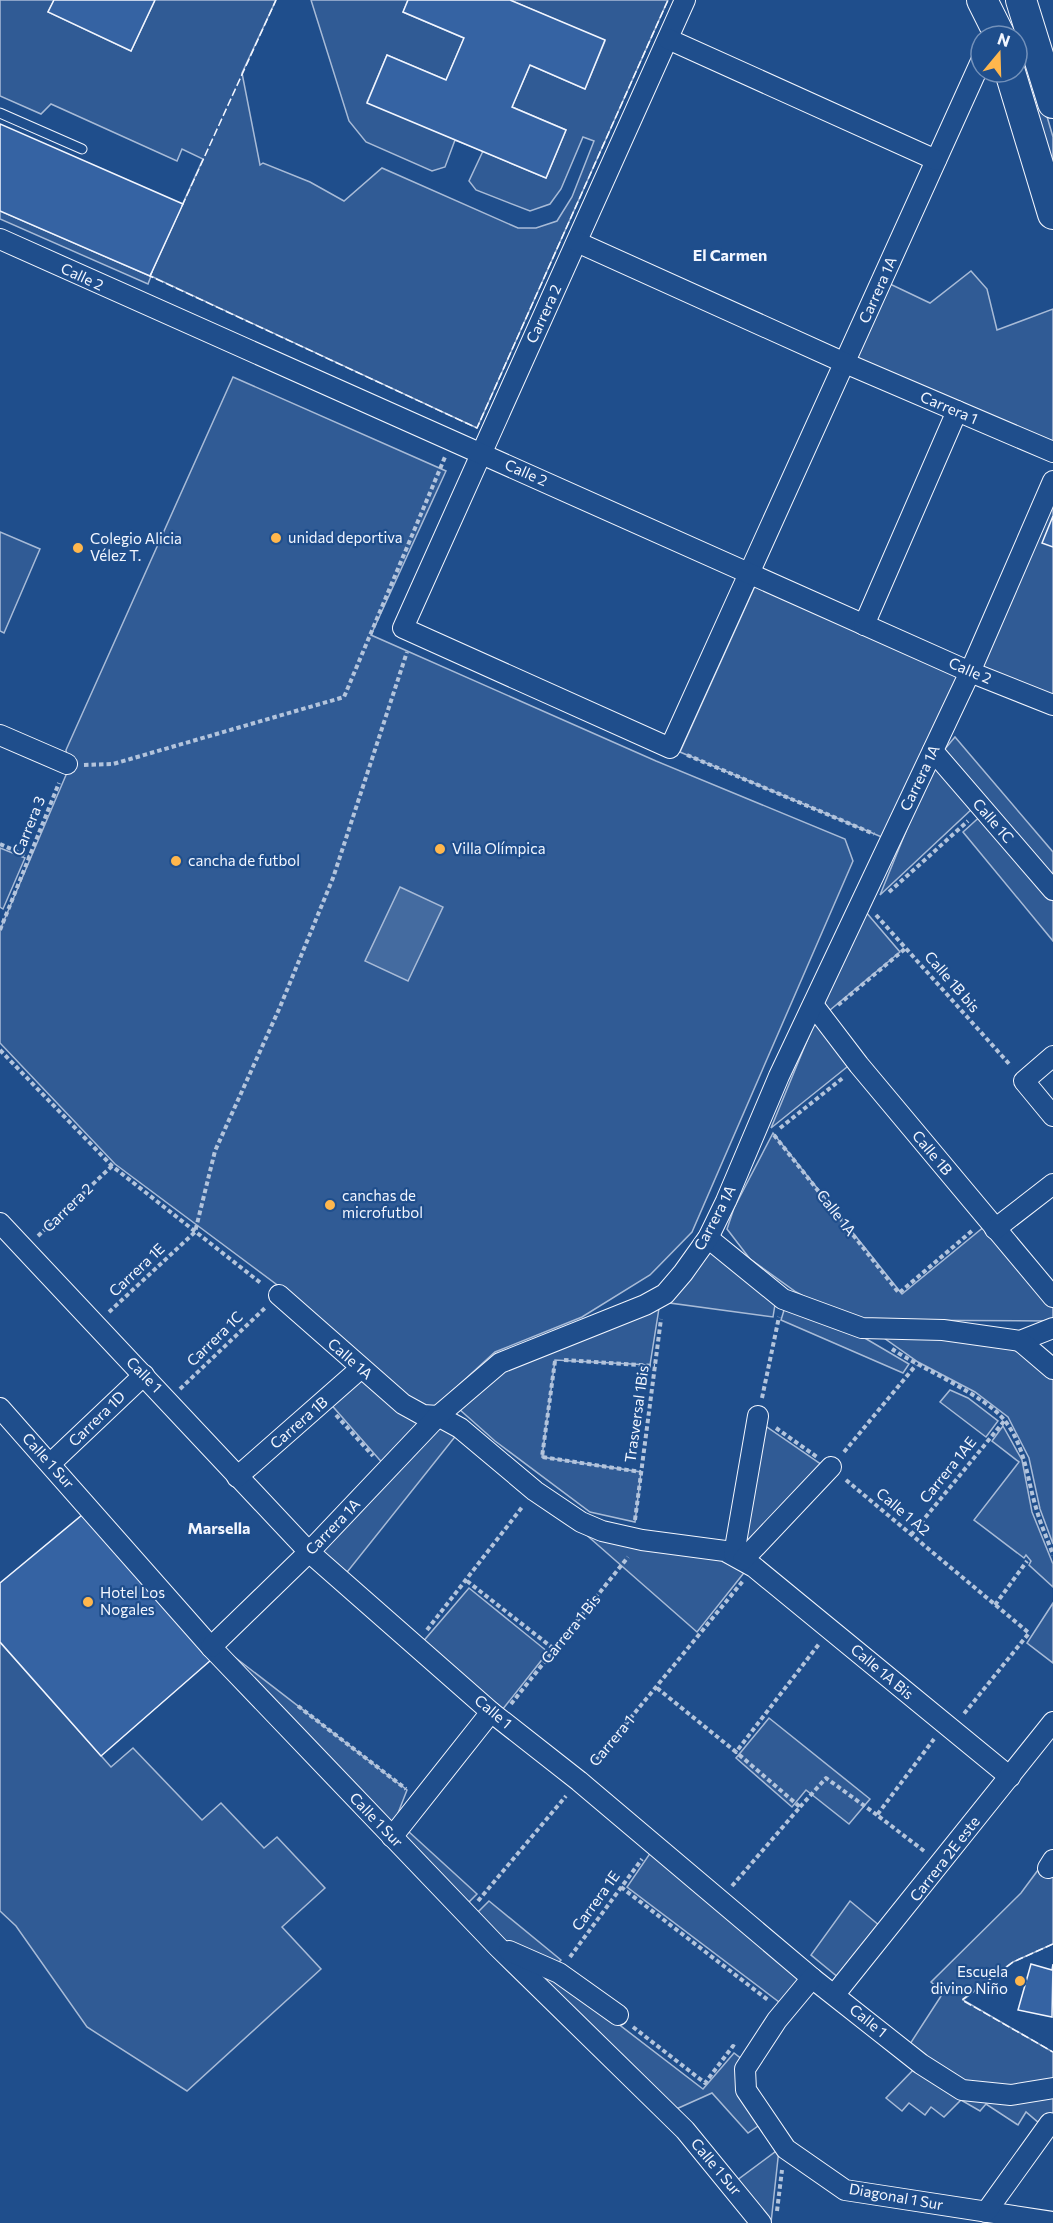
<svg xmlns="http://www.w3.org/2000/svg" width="1053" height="2223" font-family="Commissioner,sans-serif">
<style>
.built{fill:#305b95;stroke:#a8bbd7;stroke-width:1.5}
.water{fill:#446ba0;stroke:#a8bbd7;stroke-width:1.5}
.building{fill:#3563a3;stroke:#f2f6ff;stroke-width:1.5}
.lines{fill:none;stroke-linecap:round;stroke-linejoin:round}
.service-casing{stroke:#f2f6ff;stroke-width:11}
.minor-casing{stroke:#f2f6ff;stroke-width:22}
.primary-casing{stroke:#f2f6ff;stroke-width:32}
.path{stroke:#b3c4dc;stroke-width:4;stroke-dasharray:4.5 3;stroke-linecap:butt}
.service{stroke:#1f4e8c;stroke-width:9}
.minor{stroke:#1f4e8c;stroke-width:20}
.primary{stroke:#1f4e8c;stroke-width:30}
.fence{stroke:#f2f6ff;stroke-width:1.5;stroke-dasharray:8 3;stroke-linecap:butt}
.poi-dot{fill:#ffb74d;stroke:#1f4e8c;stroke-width:2}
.labels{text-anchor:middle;stroke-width:4.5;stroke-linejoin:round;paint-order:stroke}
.street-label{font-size:15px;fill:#f2f6ff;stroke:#1f4e8c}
.poi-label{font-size:15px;fill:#f2f6ff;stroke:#1f4e8c;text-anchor:start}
.neighbourhood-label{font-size:16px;font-weight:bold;fill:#f2f6ff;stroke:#1f4e8c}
</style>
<rect width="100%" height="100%" fill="#1f4e8c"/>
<g class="built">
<path d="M 0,0 L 54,0 L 48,12 L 131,51 L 155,0 L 276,0 L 242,73 L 260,165 L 263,163 L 310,182 L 344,201 L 382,168 L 518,228 L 536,228 L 557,221 L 572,197 L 594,141 L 583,137 L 561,189 L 550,204 L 530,211 L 476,190 L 469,181 L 483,151 L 455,140 L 445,167 L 432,171 L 366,142 L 349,121 L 311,0 L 408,0 L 403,12 L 464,38 L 446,80 L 387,55 L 367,102 L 546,178 L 566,130 L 512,107 L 530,65 L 585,89 L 605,41 L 510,0 L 668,0 L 477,428 L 151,276 L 148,284 L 0,219 L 0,211 L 150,276 L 203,159 L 182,149 L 177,161 L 51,104 L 41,114 L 0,96 Z"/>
<path d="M 1022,31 L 1053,137 L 1053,188 L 1017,66 L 1017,36 L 1008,36 Z"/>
<path d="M 971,271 L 987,289 L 997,330 L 1053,309 L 1053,444 L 853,359 L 888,283 L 930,303 Z"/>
<path d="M 233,377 L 446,471 L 371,635 L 656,761 L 845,839 L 853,861 L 692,1232 L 650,1275 L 582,1317 L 495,1352 L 436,1406 L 414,1407 L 284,1290 L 115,1164 L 0,1043 L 0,930 L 69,768 L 66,750 Z"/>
<path d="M 1053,491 L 1053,696 L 978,667 Z"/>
<path d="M 0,532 L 40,549 L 4,633 L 0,631 Z"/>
<path d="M 755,586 L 958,675 L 884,838 L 680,752 Z"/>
<path d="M 955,737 L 1053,852 L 1053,941 L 963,832 L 985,812 L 939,756 Z"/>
<path d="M 933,765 L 973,808 L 880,895 Z"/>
<path d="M 0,848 L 25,858 L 3,909 L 0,907 Z"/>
<path d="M 865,911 L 900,952 L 830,1010 L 822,1003 Z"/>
<path d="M 816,1019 L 852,1063 L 771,1128 Z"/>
<path d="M 773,1133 L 902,1294 L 985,1226 L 1053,1304 L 1053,1321 L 865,1320 L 818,1304 L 796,1292 L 750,1259 L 727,1229 L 734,1208 Z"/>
<path d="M 709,1246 L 776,1298 L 773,1317 L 670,1303 L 672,1295 Z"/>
<path d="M 660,1302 L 650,1365 L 555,1360 L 542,1457 L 641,1472 L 635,1522 L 590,1512 L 495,1441 L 459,1409 L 500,1371 Z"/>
<path d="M 785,1307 L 863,1337 L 909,1364 L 903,1373 L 781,1320 Z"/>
<path d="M 877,1333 L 1017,1346 L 1053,1375 L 1053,1544 L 1040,1509 L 1029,1458 L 1008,1417 L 975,1392 L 918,1362 Z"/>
<path d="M 360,1373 L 433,1418 L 385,1466 L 328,1401 Z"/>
<path d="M 950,1390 L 968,1398 L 998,1421 L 986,1437 L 940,1402 Z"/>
<path d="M 439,1423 L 458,1433 L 344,1576 L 317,1552 Z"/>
<path d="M 761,1423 L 822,1465 L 743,1556 Z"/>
<path d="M 1003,1426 L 1022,1460 L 1032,1512 L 1053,1564 L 1053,1587 L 1029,1565 L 1031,1561 L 1026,1555 L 1024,1558 L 974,1520 L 1019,1462 L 992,1441 Z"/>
<path d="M 583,1532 L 716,1554 L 747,1569 L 697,1632 Z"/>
<path d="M 469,1588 L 548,1652 L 499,1714 L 421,1644 Z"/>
<path d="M 1053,1603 L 1053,1663 L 1027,1643 Z"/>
<path d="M 0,1642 L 111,1767 L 133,1748 L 202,1820 L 221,1803 L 264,1848 L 277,1837 L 325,1888 L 282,1927 L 321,1969 L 187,2091 L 87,2027 L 16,1926 L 0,1911 Z"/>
<path d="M 228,1652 L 407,1790 L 393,1826 Z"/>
<path d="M 769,1718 L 870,1799 L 849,1824 L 806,1790 L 792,1807 L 736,1758 Z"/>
<path d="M 408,1831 L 477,1894 L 467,1904 L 402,1837 Z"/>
<path d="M 653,1849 L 806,1978 L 783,2005 L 627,1887 Z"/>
<path d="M 1041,1866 L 1053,1870 L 1053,1944 L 1013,1962 L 963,2000 L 1053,2052 L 1053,2083 L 1009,2090 L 963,2086 L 908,2047 L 943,1993 L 931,1982 L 1021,1893 Z"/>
<path d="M 489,1901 L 561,1960 L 555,1966 L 507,1945 L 477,1913 Z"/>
<path d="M 850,1901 L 880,1926 L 839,1978 L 811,1955 Z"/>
<path d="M 525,1964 L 557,1977 L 703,2089 L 734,2053 L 743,2060 L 761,2124 L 748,2133 L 712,2093 L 674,2110 Z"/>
<path d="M 918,2065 L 961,2094 L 1053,2094 L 1053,2135 L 1026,2112 L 1018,2125 L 986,2104 L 980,2111 L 961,2100 L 944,2117 L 931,2107 L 925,2115 L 909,2103 L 902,2111 L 886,2098 Z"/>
<path d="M 779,2149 L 771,2223 L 766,2223 L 736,2181 Z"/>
</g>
<path class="water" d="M 400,887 L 443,907 L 408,981 L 365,961 Z"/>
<g class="building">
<path d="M 54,0 L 155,0 L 131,51 L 48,12 Z"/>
<path d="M 408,0 L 510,0 L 605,40 L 585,89 L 530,65 L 512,107 L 566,130 L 546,178 L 367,103 L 387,55 L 446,80 L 464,38 L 403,12 Z"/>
<path d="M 0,124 L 183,204 L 150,276 L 0,211 Z"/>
<path d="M 1053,516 L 1053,547 L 1042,543 Z"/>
<path d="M 82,1515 L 211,1660 L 101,1756 L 0,1642 L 0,1583 Z"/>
<path d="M 1031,1964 L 1052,1970 L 1053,1964 L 1052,2017 L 1018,2010 Z"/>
</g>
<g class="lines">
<g class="service-casing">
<path id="service" d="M 0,113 L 82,149"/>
</g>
<g class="minor-casing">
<g id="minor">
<path d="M 685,0 L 403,628 L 670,748 L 981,61"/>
<path d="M 668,39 L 936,160"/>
<path d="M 0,239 L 970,672 L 1053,705"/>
<path d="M 577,242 L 845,363 L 1053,452"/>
<path d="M 864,625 L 957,411"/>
<path d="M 0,735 L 67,764"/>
<path d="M 933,751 L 1053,890"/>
<path d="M 814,1006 L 859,1065 L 1053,1297"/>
<path d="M 1053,1056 L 1024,1081 L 1053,1116"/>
<path d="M 0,1223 L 309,1552 L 491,1712 L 579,1781 L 812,1978 L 921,2064 L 962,2090 L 1011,2095 L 1053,2088"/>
<path d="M 995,1229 L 1053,1184"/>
<path d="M 708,1238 L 783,1299 L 862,1328 L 943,1330 L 1020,1341 L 1053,1328"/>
<path d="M 279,1295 L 403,1404 L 423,1415 L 438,1416 L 460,1428 L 535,1491 L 581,1522 L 602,1531 L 642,1540 L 725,1551 L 754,1567 L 1010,1777"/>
<path d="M 1020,1341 L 1053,1369"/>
<path d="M 0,1408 L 211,1647 L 498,1947 L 685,2130 L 761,2223"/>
<path d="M 51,1463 L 144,1375"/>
<path d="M 237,1477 L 360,1369"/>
<path d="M 734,1554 L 758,1416"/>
<path d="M 743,1560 L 831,1467"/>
<path d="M 211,1647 L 309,1552 L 438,1416 L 500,1363 L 645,1305 L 665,1294 L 683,1273 L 708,1238 L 726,1201 L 779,1076 L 970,672 L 1053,481"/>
<path d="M 392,1837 L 491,1712"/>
<path d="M 1048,1868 L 1053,1860"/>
<path d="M 509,1951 L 559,1973 L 618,2015"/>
<path d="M 812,1978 L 777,2020 L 745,2069 L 746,2090 L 786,2149 L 845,2190 L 1053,2222"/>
<path d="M 835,1994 L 1053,1722"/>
<path d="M 986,2212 L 1050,2123"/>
</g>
</g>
<g class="primary-casing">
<g id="primary">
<path d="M 982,0 L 1000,36"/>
<path d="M 1021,0 L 1053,103"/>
<path d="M 1010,72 L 1053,214"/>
</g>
</g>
<g class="path">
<path d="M 687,755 L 874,834"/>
<path d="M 84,765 L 113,764 L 344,697 L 445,457"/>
<path d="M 0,844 L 29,857"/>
<path d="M 889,892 L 968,821"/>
<path d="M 876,915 L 1011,1066"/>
<path d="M 0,930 L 59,783"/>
<path d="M 838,1005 L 906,948"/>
<path d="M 0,1050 L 112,1166 L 262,1284"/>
<path d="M 780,1128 L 844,1077"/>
<path d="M 774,1135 L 899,1293 L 973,1230"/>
<path d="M 38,1236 L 112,1166"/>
<path d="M 109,1312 L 195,1232 L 215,1151 L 280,1007 L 333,878 L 407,652"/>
<path d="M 892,1349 C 922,1369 985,1395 1005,1421 C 1026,1448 1027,1480 1037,1511 C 1041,1526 1048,1540 1053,1555"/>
<path d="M 564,1360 L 655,1366"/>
<path d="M 555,1361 L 542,1457 L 641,1472"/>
<path d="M 180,1389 L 266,1307"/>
<path d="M 762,1398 L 779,1317"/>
<path d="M 336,1415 L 373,1456"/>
<path d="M 776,1428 L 817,1457"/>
<path d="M 844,1452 L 916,1365"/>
<path d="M 846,1480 L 1029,1633 L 963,1715"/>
<path d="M 635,1520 L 661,1319"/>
<path d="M 911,1535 L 1005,1420"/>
<path d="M 467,1581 L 554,1649"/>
<path d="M 995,1605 L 1027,1561"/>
<path d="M 427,1630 L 523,1506"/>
<path d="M 657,1688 L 736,1752 L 819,1644"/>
<path d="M 511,1704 L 628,1557"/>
<path d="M 298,1706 L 406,1789"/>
<path d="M 592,1765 L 743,1581"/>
<path d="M 800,1807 L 826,1778 L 877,1815"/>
<path d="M 924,1851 L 877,1815 L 934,1739"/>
<path d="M 732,1886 L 800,1807 L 736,1752"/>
<path d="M 621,1887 L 768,2000"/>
<path d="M 478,1901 L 566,1796"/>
<path d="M 570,1957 L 642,1859"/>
<path d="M 633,2027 L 705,2083 L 733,2046 L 736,2048"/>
<path d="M 777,2211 L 782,2170"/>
</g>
<use href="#service" class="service"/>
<use href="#minor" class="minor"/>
<use href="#primary" class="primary"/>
<g class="fence">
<path d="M 182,206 L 276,0"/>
<path d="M 152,272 L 150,276 L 477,428 L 668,0"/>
<path d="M 1053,1944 L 1013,1962 L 962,2000 L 1053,2052"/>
</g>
</g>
<g class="poi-dot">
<circle cx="276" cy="538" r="6"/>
<circle cx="78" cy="548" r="6"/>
<circle cx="440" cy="849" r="6"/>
<circle cx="176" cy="861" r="6"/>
<circle cx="330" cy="1205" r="6"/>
<circle cx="88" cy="1602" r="6"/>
<circle cx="1020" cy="1981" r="6"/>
</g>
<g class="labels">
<g class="street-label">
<text transform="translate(82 277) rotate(25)" y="5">Calle 2</text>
<text transform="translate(878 290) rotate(-66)" y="5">Carrera 1A</text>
<text transform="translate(544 314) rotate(-65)" y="5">Carrera 2</text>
<text transform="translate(949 408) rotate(23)" y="5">Carrera 1</text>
<text transform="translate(526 473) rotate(24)" y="5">Calle 2</text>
<text transform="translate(970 671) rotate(23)" y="5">Calle 2</text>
<text transform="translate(920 778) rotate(-64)" y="5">Carrera 1A</text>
<text transform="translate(993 821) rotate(49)" y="5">Calle 1C</text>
<text transform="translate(29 826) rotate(-68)" y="5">Carrera 3</text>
<text transform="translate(952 982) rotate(49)" y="5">Calle 1B bis</text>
<text transform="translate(932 1153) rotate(50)" y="5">Calle 1B</text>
<text transform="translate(68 1208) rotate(-44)" y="5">Carrera 2</text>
<text transform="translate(836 1213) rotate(52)" y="5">Calle 1A</text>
<text transform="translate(715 1218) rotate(-62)" y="5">Carrera 1A</text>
<text transform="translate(137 1270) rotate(-43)" y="5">Carrera 1E</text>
<text transform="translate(215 1339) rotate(-44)" y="5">Carrera 1C</text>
<text transform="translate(350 1359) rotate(41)" y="5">Calle 1A</text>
<text transform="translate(144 1375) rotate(45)" y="5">Calle 1</text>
<text transform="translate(637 1414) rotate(-82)" y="5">Trasversal 1Bis</text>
<text transform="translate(97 1419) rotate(-44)" y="5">Carrera 1D</text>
<text transform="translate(299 1423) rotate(-41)" y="5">Carrera 1B</text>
<text transform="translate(48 1461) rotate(48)" y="5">Calle 1 Sur</text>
<text transform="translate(948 1470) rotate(-51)" y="5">Carrera 1AE</text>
<text transform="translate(903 1512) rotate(40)" y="5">Calle 1 A2</text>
<text transform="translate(333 1527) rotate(-46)" y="5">Carrera 1A</text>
<text transform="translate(571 1629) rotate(-51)" y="5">Carrera 1 Bis</text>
<text transform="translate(882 1672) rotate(40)" y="5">Calle 1A Bis</text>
<text transform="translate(493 1712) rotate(40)" y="5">Calle 1</text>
<text transform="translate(612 1741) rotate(-50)" y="5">Carrera 1</text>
<text transform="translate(376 1820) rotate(46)" y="5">Calle 1 Sur</text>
<text transform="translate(945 1859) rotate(-52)" y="5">Carrera 2E este</text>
<text transform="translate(596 1901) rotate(-54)" y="5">Carrera 1E</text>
<text transform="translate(868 2021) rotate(39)" y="5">Calle 1</text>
<text transform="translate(716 2167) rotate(50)" y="5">Calle 1 Sur</text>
<text transform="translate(896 2197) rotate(10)" y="5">Diagonal 1 Sur</text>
</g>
<g class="poi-label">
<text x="288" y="543">unidad deportiva</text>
<text x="90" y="544">Colegio Alicia<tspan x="90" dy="17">Vélez T.</tspan></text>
<text x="452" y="854">Villa Olímpica</text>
<text x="188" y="866">cancha de futbol</text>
<text x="342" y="1201">canchas de<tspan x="342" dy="17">microfutbol</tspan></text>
<text x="100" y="1598">Hotel Los<tspan x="100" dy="17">Nogales</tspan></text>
<text x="1008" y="1977" text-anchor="end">Escuela<tspan x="1008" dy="17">divino Niño</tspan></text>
</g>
<g class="neighbourhood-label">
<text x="730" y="261">El Carmen</text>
<text x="219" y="1534">Marsella</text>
</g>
</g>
<g transform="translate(999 54) rotate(19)"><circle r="28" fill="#1f4e8c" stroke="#7391ba" stroke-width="1.5"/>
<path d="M0-4.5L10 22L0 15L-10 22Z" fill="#ffb74d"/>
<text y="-9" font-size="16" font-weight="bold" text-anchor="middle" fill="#f2f6ff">N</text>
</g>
</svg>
